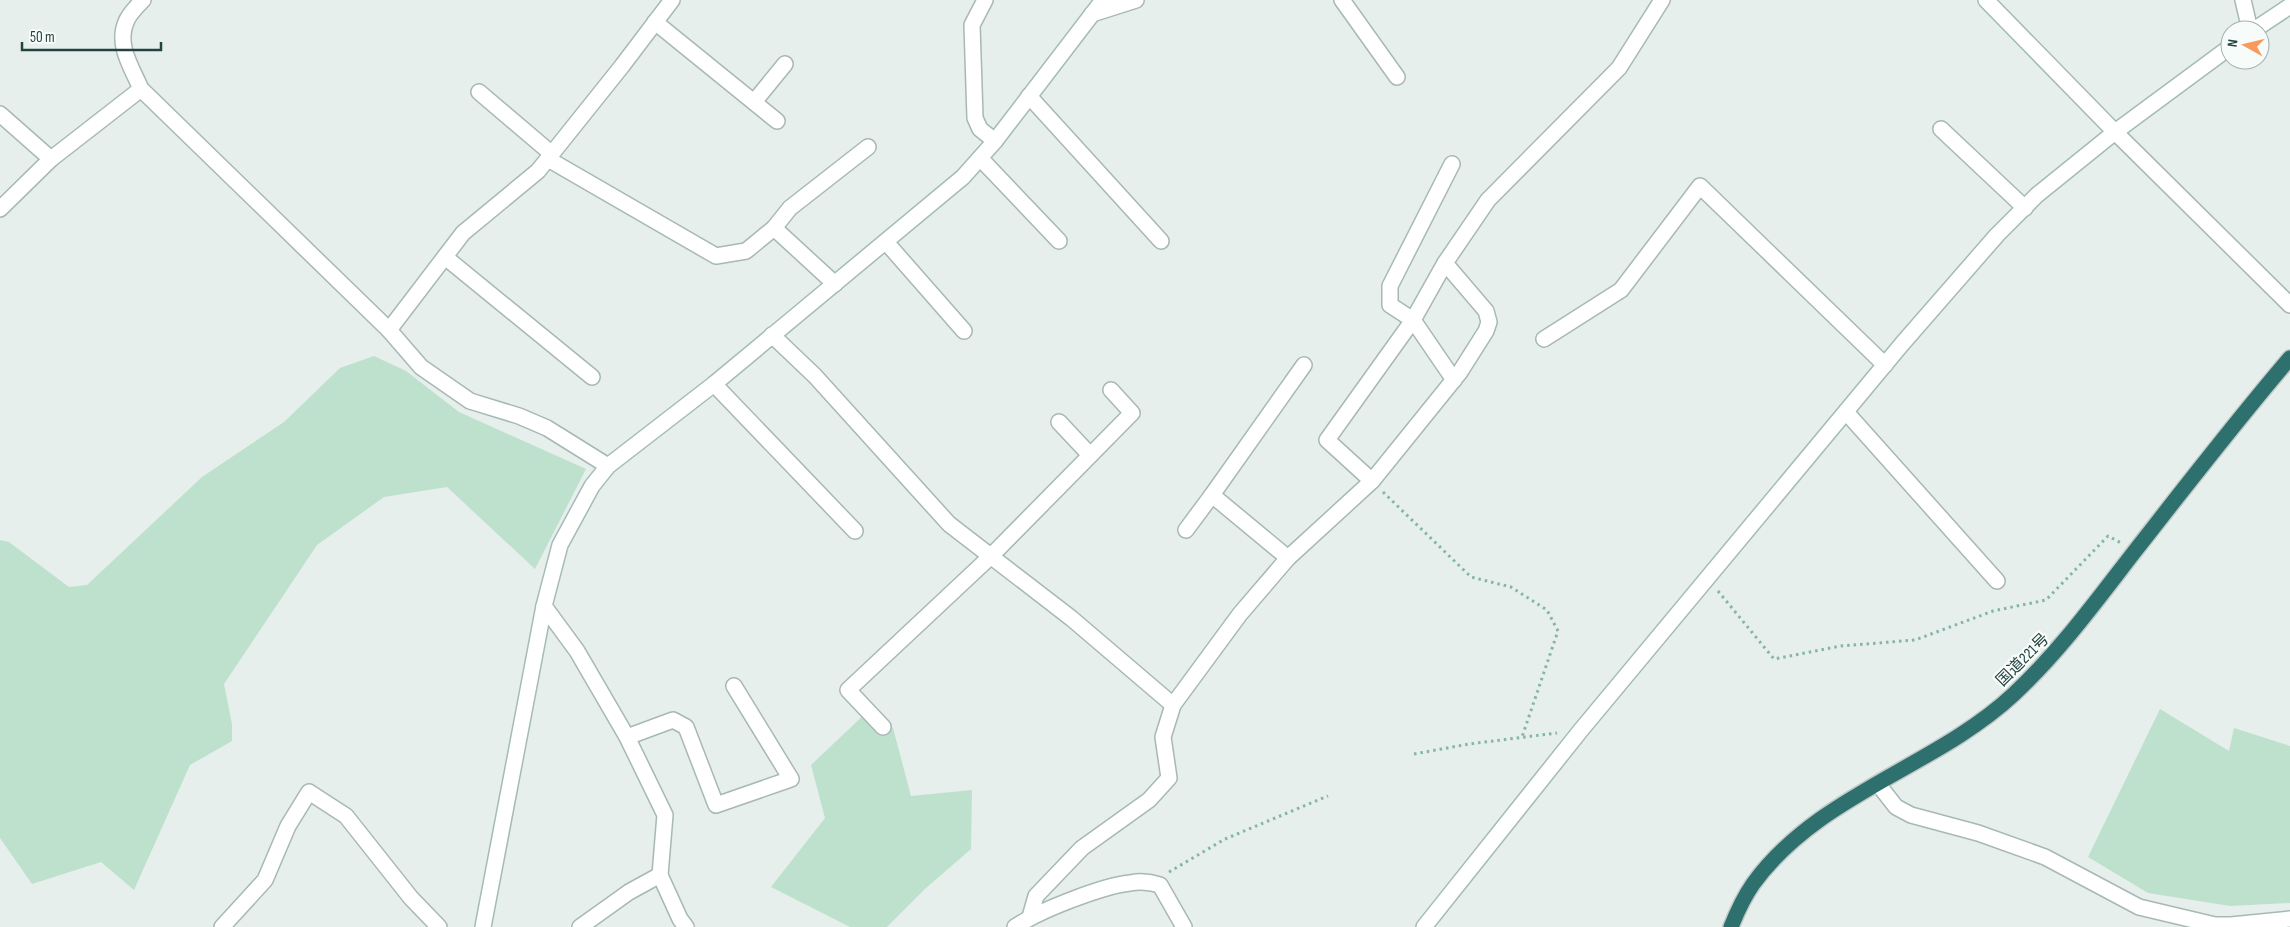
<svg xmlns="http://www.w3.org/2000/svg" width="2290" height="927" font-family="'Sofia Sans Condensed','Noto Sans JP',sans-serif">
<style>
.green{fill:#bee1cd}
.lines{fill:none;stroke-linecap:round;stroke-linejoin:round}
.street-casing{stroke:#a8b8b5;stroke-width:18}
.secondary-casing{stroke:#a4bbb7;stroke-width:18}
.highway-casing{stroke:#c1cac9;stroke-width:18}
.path{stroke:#85b4ac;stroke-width:3;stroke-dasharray:2.5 4;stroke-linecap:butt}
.street{stroke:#fff;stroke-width:15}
.secondary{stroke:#fff;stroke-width:15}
.highway{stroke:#2e706d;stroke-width:15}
.labels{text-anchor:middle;stroke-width:4.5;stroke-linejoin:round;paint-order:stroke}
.street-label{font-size:16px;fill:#23433f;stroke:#f7fbfa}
</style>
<rect width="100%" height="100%" fill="#e6efec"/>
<g class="green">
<path d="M 374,356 L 406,371 L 459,412 L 586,469 L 535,569 L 447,487 L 384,497 L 317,545 L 224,684 L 232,724 L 232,741 L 190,765 L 134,890 L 101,862 L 32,884 L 0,838 L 0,540 L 9,542 L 69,587 L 87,585 L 202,477 L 284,422 L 340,368 Z"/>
<path d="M 2160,709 L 2229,751 L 2234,728 L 2290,746 L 2290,903 L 2230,906 L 2148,893 L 2088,857 Z"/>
<path d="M 867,712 L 893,728 L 911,796 L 972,790 L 971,849 L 926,888 L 887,927 L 850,927 L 771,887 L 825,818 L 811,765 Z"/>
</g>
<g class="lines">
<g class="street-casing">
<g id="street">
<path d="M 143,0 C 137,6 129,14 126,22 C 116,45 132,68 141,89 L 389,330 L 421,367 L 470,401 L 519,416 L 547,428 L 608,466"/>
<path d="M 985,0 L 972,25 L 975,118 L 980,129 L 995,141"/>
<path d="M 1342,0 L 1397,77"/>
<path d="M 2243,0 L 2250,30"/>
<path d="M 1092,14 L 1136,0"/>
<path d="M 655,22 L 777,121"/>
<path d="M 479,92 L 552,154"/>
<path d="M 1029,96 L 1161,241"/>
<path d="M 754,102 L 785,64"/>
<path d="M 0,114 L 51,159"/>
<path d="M 1941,129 L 2025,208"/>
<path d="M 2115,132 L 2290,305"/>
<path d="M 980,158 L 1059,241"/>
<path d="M 548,159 L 716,256 L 746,251 L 774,228 L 835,284"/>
<path d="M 1452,164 L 1390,286 L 1390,305 L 1413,320 L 1454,380"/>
<path d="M 0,209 L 51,159 L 141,89"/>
<path d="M 774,228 L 790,208 L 868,147"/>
<path d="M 886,242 L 964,331"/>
<path d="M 445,257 L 592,377"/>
<path d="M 389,330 L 463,233 L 538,171 L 622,66 L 672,0"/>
<path d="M 772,335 L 815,376 L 949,524 L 1071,618 L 1173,705"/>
<path d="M 1544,339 L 1621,290 L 1700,186 L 1885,365"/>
<path d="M 714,384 L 855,531"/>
<path d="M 1846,412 L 1997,581"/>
<path d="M 1059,422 L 1090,455"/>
<path d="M 1372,481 L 1327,440 L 1413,320 L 1445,263"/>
<path d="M 1186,530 L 1212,495"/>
<path d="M 1288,558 L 1212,495 L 1304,365"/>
<path d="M 544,606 L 577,651 L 627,737 L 665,815 L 660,875 L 680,919 L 686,927"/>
<path d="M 883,727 L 848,690 L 990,557 L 1132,413 L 1111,390"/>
<path d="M 627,737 L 673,720 L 686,727 L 716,805 L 791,779 L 734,686"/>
<path d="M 1878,784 L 1896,807 L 1911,815 L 1978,833 L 2045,857 L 2139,907 L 2215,925 L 2231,925 L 2290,919"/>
<path d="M 1030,917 L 1036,896 L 1082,848 L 1149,800 L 1169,778 L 1163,737 L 1173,705 L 1240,614 L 1288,558 L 1372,481 L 1460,372 L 1486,331 L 1489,322 L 1486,311 L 1445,263 L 1488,200 L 1619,68 L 1662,0"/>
<path d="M 222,927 L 265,880 L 288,826 L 309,792 L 346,816 L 411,898 L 439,927"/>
<path d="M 580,927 L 629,892 L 660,875"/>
<path d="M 1015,927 C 1038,911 1102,886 1130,883 C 1140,881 1151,882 1160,885 L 1184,927"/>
</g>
</g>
<g class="secondary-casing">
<g id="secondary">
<path d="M 1986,0 L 2115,132"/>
<path d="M 2254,30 L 2290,6"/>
<path d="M 483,927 L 544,606 L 560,545 L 592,486 L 608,466 L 714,384 L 963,177 L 995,141 L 1103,0"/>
<path d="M 1424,927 L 1581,730 L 1902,344 L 1997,235 L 2037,195 L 2115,132 L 2230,47"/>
</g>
</g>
<g class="highway-casing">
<path id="highway" d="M 1731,927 C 1737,912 1744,897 1753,884 C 1818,794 1936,767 2014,694 C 2060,651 2097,600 2135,551 C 2186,486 2236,421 2290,358"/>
</g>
<g class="path">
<path d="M 1383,492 L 1471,577 L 1511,587 L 1547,610 L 1558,631 L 1522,737"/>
<path d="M 1718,591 L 1774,659 L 1841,646 L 1915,640 L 1993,611 L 2046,600 L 2108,536 L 2123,544"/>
<path d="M 1414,754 L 1469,744 L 1557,733"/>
<path d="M 1169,872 L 1225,839 L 1328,796"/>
</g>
<use href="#street" class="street"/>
<use href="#secondary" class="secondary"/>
<use href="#highway" class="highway"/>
</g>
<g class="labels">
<g class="street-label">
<text transform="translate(2022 659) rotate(-45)" y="6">国道221号</text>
</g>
</g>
<g transform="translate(2245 45) rotate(278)"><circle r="24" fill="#f7fbfa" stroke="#a2b1af"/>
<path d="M0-4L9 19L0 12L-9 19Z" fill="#f79a5c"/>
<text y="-8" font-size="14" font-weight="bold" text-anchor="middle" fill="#23433f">N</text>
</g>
<path d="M22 42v8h139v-8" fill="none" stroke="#23433f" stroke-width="2.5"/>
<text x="30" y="42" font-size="15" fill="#23433f" stroke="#f7fbfa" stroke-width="4" paint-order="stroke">50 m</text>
</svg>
